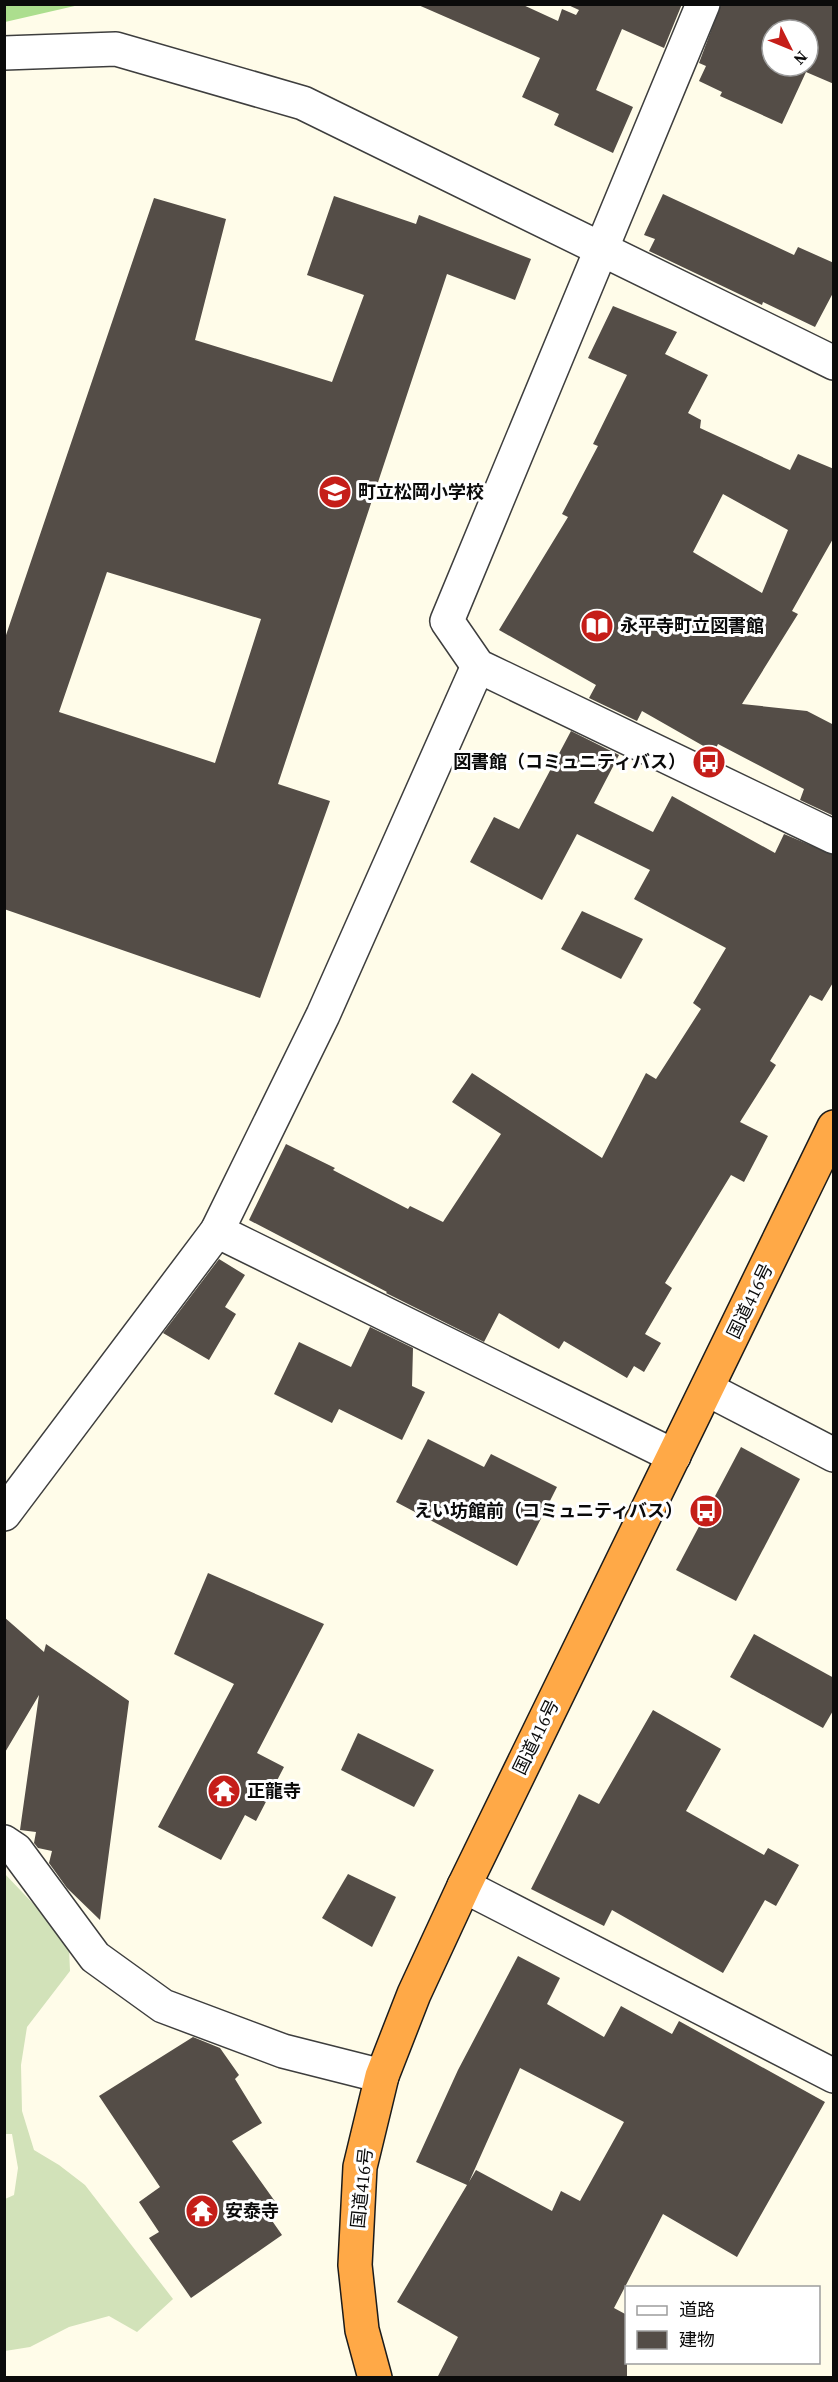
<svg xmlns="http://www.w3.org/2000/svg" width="838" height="2382" font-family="'Source Serif 4','Noto Sans JP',serif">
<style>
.forest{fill:#acde8e}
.cemetery{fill:#d2e2b9}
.building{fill:#544d47;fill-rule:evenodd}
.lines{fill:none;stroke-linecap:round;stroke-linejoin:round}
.minor-casing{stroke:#3e3e3e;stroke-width:36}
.highway-casing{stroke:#1c1c1c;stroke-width:36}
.minor{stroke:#fff;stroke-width:33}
.highway{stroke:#ffa947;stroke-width:33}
.labels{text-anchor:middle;stroke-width:6;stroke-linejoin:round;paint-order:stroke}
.poi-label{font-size:18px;font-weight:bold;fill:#0b0b0b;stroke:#fff;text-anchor:start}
.street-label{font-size:18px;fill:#0b0b0b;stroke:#fff}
</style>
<rect width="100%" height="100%" fill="#fffce9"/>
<path class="forest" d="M 5,4 L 79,4 L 79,5 L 5,22 Z"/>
<path class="cemetery" d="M 4,1873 L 41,1912 L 69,1948 L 70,1971 L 27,2027 L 21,2065 L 22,2111 L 34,2150 L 59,2165 L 85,2185 L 173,2299 L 137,2332 L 109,2316 L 69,2327 L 30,2347 L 5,2351 L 5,2199 L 14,2195 L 18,2168 L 12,2134 L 4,2134 Z"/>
<g class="building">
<path d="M 416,4 L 521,4 L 558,21 L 562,9 L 576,15 L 579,10 L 566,4 L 682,4 L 664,48 L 622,29 L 596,90 L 633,107 L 613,153 L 554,125 L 559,114 L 522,97 L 540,58 Z"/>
<path d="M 721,4 L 834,4 L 834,84 L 806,72 L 782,124 L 720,96 L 722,92 L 699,81 L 706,66 L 699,63 ZM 772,30 L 808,30 L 808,66 L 772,66 Z"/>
<path d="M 663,194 L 794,255 L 798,247 L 834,263 L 834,291 L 815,327 L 763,302 L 762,305 L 649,251 L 655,239 L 644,235 Z"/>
<path d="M 334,196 L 416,224 L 419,215 L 531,259 L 515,300 L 447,274 L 278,784 L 330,801 L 260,998 L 4,909 L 4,641 L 154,198 L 226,219 L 195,340 L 332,382 L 364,295 L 307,275 ZM 107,572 L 261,619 L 215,763 L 59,712 Z"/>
<path d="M 613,306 L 677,332 L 665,354 L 708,375 L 688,413 L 701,420 L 700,428 L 790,470 L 798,454 L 834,469 L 834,537 L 792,611 L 798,614 L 742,704 L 807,711 L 834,725 L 834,816 L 800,800 L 804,789 L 718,744 L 714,752 L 642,711 L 637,721 L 589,698 L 596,685 L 499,630 L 568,517 L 562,514 L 598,446 L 593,444 L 627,375 L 588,358 ZM 723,494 L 788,530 L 762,593 L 693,552 Z"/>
<path d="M 571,731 L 619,755 L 594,803 L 653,832 L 672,796 L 775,853 L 784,834 L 834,855 L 834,981 L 822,1001 L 810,995 L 770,1061 L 776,1065 L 740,1122 L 768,1136 L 744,1182 L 731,1175 L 665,1283 L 672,1288 L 645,1334 L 661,1343 L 644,1372 L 634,1366 L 627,1378 L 564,1341 L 559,1349 L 499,1313 L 484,1342 L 386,1293 L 387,1292 L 249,1220 L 286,1144 L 335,1168 L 333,1170 L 408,1209 L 410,1206 L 443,1222 L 501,1134 L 452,1102 L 472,1073 L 602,1158 L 646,1073 L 656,1079 L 701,1009 L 693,1003 L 726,948 L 634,899 L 650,870 L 577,834 L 542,900 L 470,862 L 494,817 L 519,829 Z"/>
<path d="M 582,911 L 643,939 L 621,979 L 561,949 Z"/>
<path d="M 219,1259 L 245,1275 L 225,1307 L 236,1314 L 209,1360 L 163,1333 Z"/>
<path d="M 370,1327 L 413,1348 L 412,1386 L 425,1392 L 402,1440 L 339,1409 L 332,1423 L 274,1394 L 299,1342 L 351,1367 Z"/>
<path d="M 428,1439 L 484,1467 L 491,1454 L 557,1487 L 517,1566 L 396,1502 Z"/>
<path d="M 741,1447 L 800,1479 L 736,1601 L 676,1570 Z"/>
<path d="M 208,1573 L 324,1624 L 257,1753 L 284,1767 L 256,1821 L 245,1815 L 221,1860 L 158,1827 L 234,1684 L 174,1654 Z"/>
<path d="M 4,1617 L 44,1652 L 46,1644 L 129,1701 L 100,1920 L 67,1888 L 49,1863 L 52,1851 L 38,1848 L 34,1843 L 36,1832 L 20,1830 L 39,1695 L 4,1754 Z"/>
<path d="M 754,1634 L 834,1678 L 834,1709 L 823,1728 L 730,1677 Z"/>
<path d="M 653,1710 L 721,1749 L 686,1811 L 764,1855 L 768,1848 L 799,1865 L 776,1906 L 765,1900 L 723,1973 L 612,1910 L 604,1926 L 531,1889 L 579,1794 L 599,1804 Z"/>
<path d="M 358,1733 L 434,1770 L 414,1807 L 341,1770 Z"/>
<path d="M 348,1874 L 396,1897 L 372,1947 L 322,1918 Z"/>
<path d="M 518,1956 L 560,1978 L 547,2004 L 604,2037 L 621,2006 L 672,2034 L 679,2021 L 825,2102 L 737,2257 L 663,2214 L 614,2308 L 627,2315 L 627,2378 L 437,2378 L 458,2337 L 397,2302 L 467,2185 L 416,2162 L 458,2070 ZM 520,2068 L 624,2122 L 580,2201 L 561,2191 L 552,2211 L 476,2170 L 469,2182 Z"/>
<path d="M 193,2037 L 220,2048 L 239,2075 L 235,2079 L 262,2123 L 232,2141 L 279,2207 L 268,2215 L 282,2235 L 191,2298 L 149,2238 L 159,2232 L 139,2202 L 160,2187 L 99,2096 Z"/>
</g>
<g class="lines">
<g class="minor-casing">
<g id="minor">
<path d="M 703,4 L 447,621 L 478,666 L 834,837"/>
<path d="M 4,53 L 116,49 L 303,103 L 834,363"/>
<path d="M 217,1231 L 674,1456"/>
<path d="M 707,1389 L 834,1455"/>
<path d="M 4,1514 L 217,1231 L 323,1015 L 478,666"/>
<path d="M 4,1842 L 16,1850 L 95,1957 L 163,2006 L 283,2051 L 382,2076"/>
<path d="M 464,1886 L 834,2076"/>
</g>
</g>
<g class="highway-casing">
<path id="highway" d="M 375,2378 L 362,2330 L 355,2265 L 360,2167 L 382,2076 L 414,1994 L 464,1886 L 834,1127"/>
</g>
<use href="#minor" class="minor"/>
<use href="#highway" class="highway"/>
</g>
<defs>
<g id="school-disc" transform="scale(1.725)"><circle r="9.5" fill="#c51e19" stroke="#fff"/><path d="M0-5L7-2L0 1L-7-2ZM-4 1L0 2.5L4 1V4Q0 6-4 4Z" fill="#fff"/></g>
<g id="library-disc" transform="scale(1.725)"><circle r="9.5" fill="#c51e19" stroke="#fff"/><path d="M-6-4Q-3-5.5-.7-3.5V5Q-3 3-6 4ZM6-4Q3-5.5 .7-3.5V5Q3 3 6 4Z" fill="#fff"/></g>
<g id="bus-disc" transform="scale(1.725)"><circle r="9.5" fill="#c51e19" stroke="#fff"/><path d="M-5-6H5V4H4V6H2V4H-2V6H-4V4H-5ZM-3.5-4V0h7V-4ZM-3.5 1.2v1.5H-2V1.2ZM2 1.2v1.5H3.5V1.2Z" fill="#fff"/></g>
<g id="temple-disc" transform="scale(1.725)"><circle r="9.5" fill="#c51e19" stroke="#fff"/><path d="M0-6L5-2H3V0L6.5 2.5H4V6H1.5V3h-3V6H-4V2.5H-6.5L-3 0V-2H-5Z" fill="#fff"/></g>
</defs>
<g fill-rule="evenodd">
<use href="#school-disc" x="335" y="492"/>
<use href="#library-disc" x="597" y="626"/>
<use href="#bus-disc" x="709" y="762"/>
<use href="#bus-disc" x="706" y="1511"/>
<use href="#temple-disc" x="224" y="1791"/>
<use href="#temple-disc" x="202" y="2211"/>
</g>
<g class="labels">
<g class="poi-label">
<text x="358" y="498">町立松岡小学校</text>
<text x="620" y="632">永平寺町立図書館</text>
<text x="686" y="768" text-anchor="end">図書館（コミュニティバス）</text>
<text x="683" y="1517" text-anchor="end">えい坊館前（コミュニティバス）</text>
<text x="247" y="1797">正龍寺</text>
<text x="225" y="2217">安泰寺</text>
</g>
<g class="street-label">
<text transform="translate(750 1301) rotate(-64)" y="6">国道416号</text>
<text transform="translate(536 1737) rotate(-64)" y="6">国道416号</text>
<text transform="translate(362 2188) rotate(-84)" y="6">国道416号</text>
</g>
</g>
<rect width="838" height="2382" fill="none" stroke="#0b0b0b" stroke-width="12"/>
<rect x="625" y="2286" width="195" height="78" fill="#ffffff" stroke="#9d9d9d" stroke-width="1.5"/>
<rect x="637" y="2306" width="30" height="9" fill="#ffffff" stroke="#9d9d9d" stroke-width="1.5"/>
<text x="679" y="2316" font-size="18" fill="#0b0b0b">道路</text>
<rect x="637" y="2331" width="30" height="18" fill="#544d47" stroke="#9d9d9d" stroke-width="1.5"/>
<text x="679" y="2346" font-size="18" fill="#0b0b0b">建物</text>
<g transform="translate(790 48) rotate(133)"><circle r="28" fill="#ffffff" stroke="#9d9d9d" stroke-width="1.5"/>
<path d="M0-4.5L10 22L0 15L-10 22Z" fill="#c51e19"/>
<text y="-9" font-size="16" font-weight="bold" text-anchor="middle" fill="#0b0b0b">N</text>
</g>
</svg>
